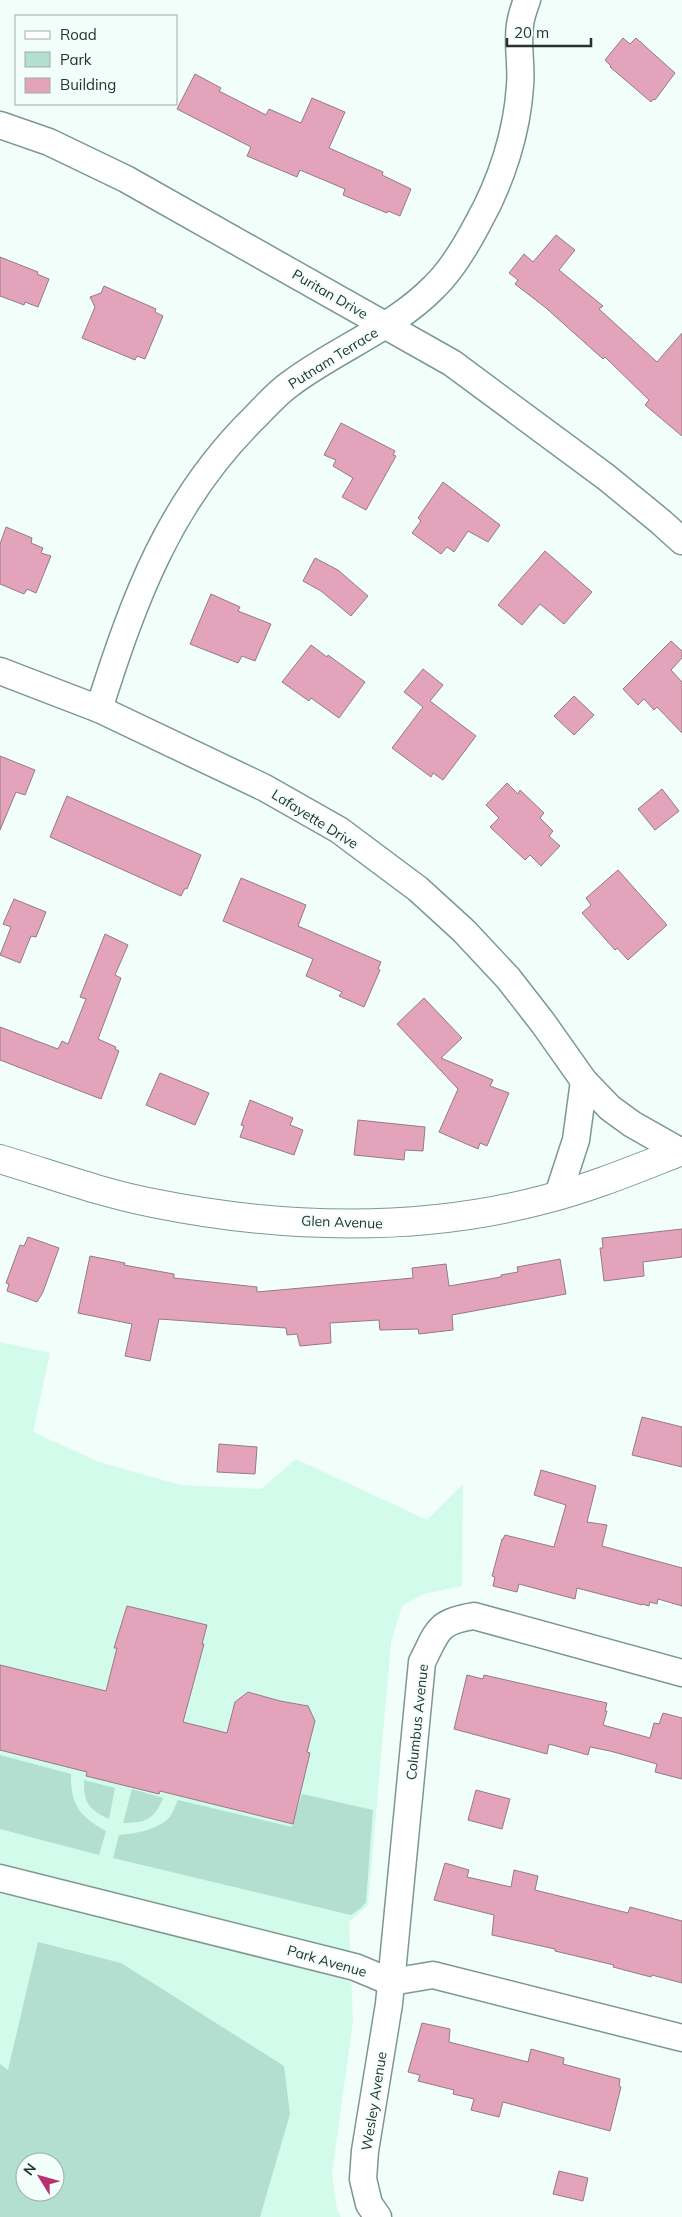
<svg xmlns="http://www.w3.org/2000/svg" width="682" height="2217" font-family="Mulish,sans-serif">
<style>
.built{fill:#d3fbec;fill-rule:evenodd}
.green{fill:#b2dfcf;fill-rule:evenodd}
.building{fill:#e3a4bb;stroke:#957a83}
.lines{fill:none;stroke-linecap:round;stroke-linejoin:round}
.street-casing{stroke:#7c998e;stroke-width:29}
.secondary-casing{stroke:#7c998e;stroke-width:30}
.street{stroke:#fff;stroke-width:26}
.secondary{stroke:#fff;stroke-width:28}
.labels{text-anchor:middle;stroke-width:4;stroke-linejoin:round;paint-order:stroke}
.street-label{font-size:14px;fill:#27332f;stroke:#f1fef9}
</style>
<rect width="100%" height="100%" fill="#f1fef9"/>
<path class="built" d="M 0,1342 L 50,1353 L 33,1432 L 99,1462 L 181,1485 L 261,1489 L 296,1459 L 427,1520 L 463,1484 L 462,1586 L 423,1594 L 402,1606 L 391,1642 L 368,1905 L 349,1922 L 353,2021 L 332,2174 L 337,2209 L 341,2217 L 0,2217 ZM 25,2162 L 55,2162 L 55,2192 L 25,2192 Z"/>
<g class="green">
<path d="M 0,1755 L 71,1774 C 70,1804 80,1817 106,1831 L 99,1855 L 0,1829 Z"/>
<path d="M 84,1780 L 115,1788 L 109,1819 C 88,1809 84,1804 84,1780 Z"/>
<path d="M 132,1789 L 163,1798 C 154,1820 145,1823 123,1823 Z"/>
<path d="M 302,1794 L 373,1810 L 366,1902 L 361,1908 L 351,1915 L 113,1858 L 119,1835 C 134,1834 157,1830 169,1818 C 173,1814 175,1805 178,1800 L 292,1827 Z"/>
<path d="M 38,1942 L 121,1963 L 284,2066 L 290,2114 L 260,2217 L 0,2217 L 0,2064 L 8,2070 ZM 25,2162 L 55,2162 L 55,2192 L 25,2192 Z"/>
</g>
<g class="building">
<path d="M 623,38 L 630,44 L 636,38 L 675,73 L 655,100 L 653,99 L 651,102 L 610,67 L 611,66 L 605,60 Z"/>
<path d="M 195,74 L 221,88 L 219,91 L 266,115 L 269,109 L 301,123 L 312,98 L 345,112 L 329,148 L 383,172 L 382,175 L 411,189 L 400,216 L 388,211 L 387,213 L 343,195 L 345,189 L 300,170 L 297,177 L 247,156 L 251,147 L 177,109 Z"/>
<path d="M 556,235 L 575,250 L 559,270 L 603,306 L 599,309 L 657,362 L 682,333 L 682,436 L 645,405 L 649,400 L 605,357 L 603,359 L 546,308 L 515,284 L 518,280 L 509,273 L 524,254 L 533,262 Z"/>
<path d="M 0,257 L 38,272 L 37,274 L 49,279 L 38,307 L 25,302 L 24,305 L 0,296 Z"/>
<path d="M 104,286 L 156,309 L 155,312 L 163,316 L 145,359 L 137,356 L 135,360 L 82,338 L 95,307 L 90,297 L 101,293 Z"/>
<path d="M 341,423 L 395,451 L 393,455 L 396,456 L 366,510 L 342,497 L 353,478 L 333,466 L 336,460 L 324,455 Z"/>
<path d="M 443,482 L 500,525 L 488,542 L 468,531 L 454,552 L 447,547 L 441,554 L 412,533 L 421,521 L 418,518 Z"/>
<path d="M 6,527 L 32,538 L 31,543 L 43,548 L 41,553 L 51,556 L 36,593 L 27,589 L 24,594 L 0,584 L 0,544 Z"/>
<path d="M 545,551 L 592,592 L 564,624 L 540,604 L 522,625 L 498,605 Z"/>
<path d="M 315,558 L 338,570 L 368,596 L 351,616 L 321,591 L 303,581 Z"/>
<path d="M 211,594 L 240,607 L 238,611 L 271,624 L 255,661 L 242,656 L 238,663 L 190,644 Z"/>
<path d="M 671,641 L 682,651 L 682,658 L 671,670 L 682,682 L 682,733 L 657,707 L 654,710 L 644,699 L 638,705 L 623,689 Z"/>
<path d="M 311,645 L 327,657 L 328,655 L 365,682 L 339,718 L 311,698 L 309,701 L 282,682 Z"/>
<path d="M 423,669 L 443,685 L 430,701 L 476,736 L 443,780 L 433,773 L 431,777 L 392,748 L 423,707 L 404,692 Z"/>
<path d="M 574,696 L 594,715 L 574,735 L 554,716 Z"/>
<path d="M 0,756 L 35,770 L 25,795 L 16,792 L 0,830 Z"/>
<path d="M 507,783 L 518,794 L 520,790 L 544,813 L 540,818 L 553,831 L 549,836 L 560,846 L 541,866 L 530,855 L 525,860 L 490,827 L 499,818 L 486,805 Z"/>
<path d="M 662,789 L 679,811 L 655,830 L 638,809 Z"/>
<path d="M 67,796 L 201,855 L 187,889 L 185,888 L 181,896 L 50,837 Z"/>
<path d="M 618,870 L 667,925 L 628,960 L 617,948 L 615,950 L 582,913 L 591,905 L 586,898 Z"/>
<path d="M 241,878 L 306,905 L 298,926 L 381,962 L 378,969 L 380,970 L 364,1007 L 339,996 L 342,992 L 306,976 L 313,959 L 223,921 Z"/>
<path d="M 14,899 L 46,912 L 36,937 L 31,936 L 20,963 L 0,955 L 11,927 L 3,924 Z"/>
<path d="M 105,934 L 128,945 L 115,975 L 121,978 L 98,1039 L 116,1047 L 115,1049 L 119,1051 L 101,1099 L 0,1060 L 0,1027 L 58,1049 L 62,1041 L 68,1044 L 86,999 L 80,997 Z"/>
<path d="M 424,998 L 462,1038 L 441,1058 L 493,1080 L 490,1086 L 509,1093 L 487,1146 L 480,1143 L 478,1149 L 439,1132 L 458,1089 L 397,1024 Z"/>
<path d="M 160,1073 L 209,1093 L 195,1125 L 146,1105 Z"/>
<path d="M 250,1100 L 293,1118 L 290,1125 L 303,1130 L 294,1155 L 240,1137 L 244,1126 L 241,1125 Z"/>
<path d="M 358,1120 L 425,1127 L 423,1151 L 405,1150 L 404,1160 L 354,1155 Z"/>
<path d="M 682,1229 L 682,1257 L 643,1262 L 644,1276 L 604,1281 L 600,1248 L 603,1248 L 602,1238 Z"/>
<path d="M 28,1237 L 59,1248 L 43,1292 L 37,1302 L 7,1291 L 9,1284 L 6,1283 L 20,1245 L 24,1246 Z"/>
<path d="M 90,1256 L 125,1263 L 124,1265 L 174,1274 L 174,1278 L 257,1287 L 257,1292 L 413,1278 L 412,1268 L 446,1264 L 449,1286 L 501,1277 L 501,1275 L 518,1272 L 517,1267 L 560,1259 L 566,1294 L 452,1315 L 453,1330 L 419,1334 L 418,1329 L 380,1330 L 379,1320 L 330,1323 L 331,1343 L 300,1346 L 297,1334 L 287,1335 L 286,1328 L 159,1319 L 150,1361 L 125,1356 L 132,1324 L 78,1313 Z"/>
<path d="M 642,1417 L 682,1427 L 682,1467 L 632,1455 Z"/>
<path d="M 219,1444 L 257,1447 L 255,1474 L 217,1472 Z"/>
<path d="M 541,1470 L 596,1486 L 587,1522 L 607,1525 L 602,1546 L 682,1568 L 682,1606 L 658,1599 L 657,1604 L 650,1602 L 649,1606 L 642,1604 L 642,1605 L 577,1588 L 575,1599 L 519,1584 L 517,1592 L 493,1586 L 495,1577 L 492,1576 L 502,1539 L 503,1539 L 505,1535 L 554,1547 L 566,1505 L 534,1495 Z"/>
<path d="M 127,1606 L 207,1625 L 202,1644 L 204,1644 L 183,1722 L 227,1733 L 235,1702 L 248,1692 L 280,1701 L 308,1706 L 315,1721 L 307,1752 L 310,1753 L 293,1824 L 160,1791 L 159,1794 L 86,1776 L 87,1772 L 0,1750 L 0,1665 L 106,1691 L 117,1648 L 114,1648 Z"/>
<path d="M 467,1675 L 483,1679 L 484,1675 L 607,1703 L 605,1711 L 607,1711 L 603,1725 L 650,1738 L 654,1723 L 659,1724 L 663,1713 L 682,1718 L 682,1779 L 655,1772 L 657,1764 L 610,1751 L 590,1747 L 588,1755 L 549,1744 L 547,1754 L 454,1729 Z"/>
<path d="M 476,1790 L 510,1799 L 502,1829 L 468,1820 Z"/>
<path d="M 445,1863 L 469,1870 L 467,1877 L 511,1887 L 514,1870 L 538,1876 L 535,1890 L 628,1913 L 630,1907 L 682,1921 L 682,1983 L 652,1975 L 651,1977 L 613,1967 L 614,1965 L 555,1951 L 555,1949 L 492,1935 L 494,1915 L 434,1900 Z"/>
<path d="M 422,2023 L 450,2029 L 449,2042 L 528,2062 L 531,2049 L 564,2058 L 563,2064 L 620,2079 L 619,2086 L 621,2087 L 610,2131 L 503,2102 L 499,2117 L 471,2110 L 474,2099 L 453,2094 L 454,2090 L 418,2081 L 420,2075 L 408,2072 Z"/>
<path d="M 559,2171 L 588,2178 L 583,2201 L 553,2194 Z"/>
</g>
<g class="lines">
<g class="street-casing">
<g id="street">
<path d="M 0,125 L 49,142 L 126,179 L 452,363 L 606,477 L 661,522 L 682,541"/>
<path d="M 0,671 L 99,709 L 265,788 L 339,830 L 418,889 L 464,931 L 508,978 L 543,1023 L 584,1081 L 610,1108 L 632,1124 L 681,1152"/>
<path d="M 99,709 C 134,598 170,500 255,417 C 266,406 277,393 290,384 C 336,349 393,329 434,287 C 452,270 467,244 478,223 C 501,182 517,133 520,86 C 522,66 517,45 520,25 C 521,17 524,8 527,0"/>
<path d="M 558,1195 L 576,1140 L 584,1081"/>
<path d="M 0,1878 L 355,1967 L 391,1982 L 433,1975 L 682,2038"/>
<path d="M 378,2217 L 369,2204 L 363,2179 L 365,2151 L 389,2004 L 422,1662 C 438,1631 436,1622 474,1616 L 682,1673"/>
</g>
</g>
<g class="secondary-casing">
<path id="secondary" d="M 0,1159 C 50,1174 101,1193 153,1203 C 281,1229 419,1233 546,1199 C 593,1187 638,1168 682,1151"/>
</g>
<use href="#street" class="street"/>
<use href="#secondary" class="secondary"/>
</g>
<g class="labels">
<g class="street-label">
<text transform="translate(330 294) rotate(30)" y="5">Puritan Drive</text>
<text transform="translate(333 358) rotate(-32)" y="5">Putnam Terrace</text>
<text transform="translate(315 819) rotate(32)" y="5">Lafayette Drive</text>
<text transform="translate(342 1222) rotate(2)" y="5">Glen Avenue</text>
<text transform="translate(417 1722) rotate(-84)" y="5">Columbus Avenue</text>
<text transform="translate(327 1961) rotate(16)" y="5">Park Avenue</text>
<text transform="translate(374 2101) rotate(-81)" y="5">Wesley Avenue</text>
</g>
</g>
<rect x="15" y="15" width="162" height="90" fill="#f1fef9" stroke="#a0ada8"/>
<rect x="25" y="31" width="25" height="8" fill="#ffffff" stroke="#a0ada8"/>
<text x="60" y="40" font-size="15" fill="#27332f">Road</text>
<rect x="25" y="52" width="25" height="15" fill="#b2dfcf" stroke="#a0ada8"/>
<text x="60" y="65" font-size="15" fill="#27332f">Park</text>
<rect x="25" y="78" width="25" height="15" fill="#e3a4bb" stroke="#a0ada8"/>
<text x="60" y="90" font-size="15" fill="#27332f">Building</text>
<g transform="translate(40 2177) rotate(307)"><circle r="24" fill="#f1fef9" stroke="#a0ada8"/>
<path d="M0-4L9 19L0 12L-9 19Z" fill="#b93172"/>
<text y="-8" font-size="14" font-weight="bold" text-anchor="middle" fill="#27332f">N</text>
</g>
<path d="M507 38v8h84v-8" fill="none" stroke="#27332f" stroke-width="2.5"/>
<text x="514" y="38" font-size="15" fill="#27332f" stroke="#f1fef9" stroke-width="4" paint-order="stroke">20 m</text>
</svg>
